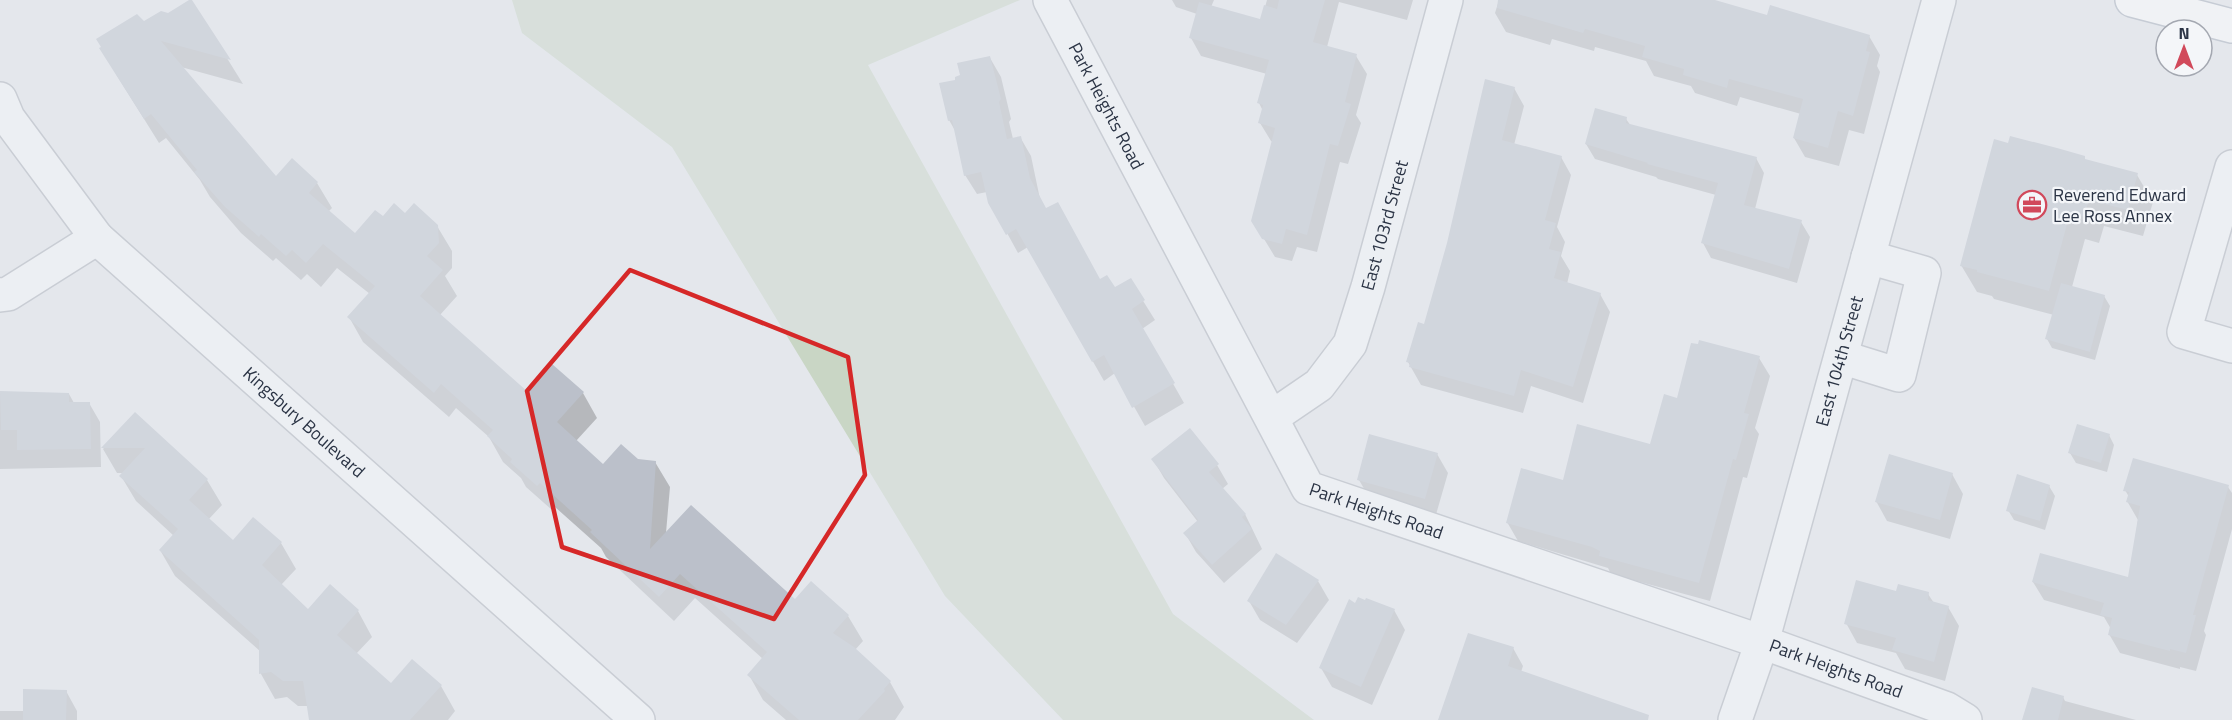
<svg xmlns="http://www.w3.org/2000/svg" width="2232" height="720" font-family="'Titillium Web',sans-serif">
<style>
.green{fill:#c9d6c5}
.shadow{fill:#0003}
.building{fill:#bbc0ca}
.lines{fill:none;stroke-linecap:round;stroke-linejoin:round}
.minor-casing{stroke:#a9aeb7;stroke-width:36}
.major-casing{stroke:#a3abb8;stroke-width:36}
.minor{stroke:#f7f8fa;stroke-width:33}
.major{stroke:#fff;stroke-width:33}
.marked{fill:none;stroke:#d62828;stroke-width:4.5;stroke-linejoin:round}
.labels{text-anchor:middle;stroke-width:4.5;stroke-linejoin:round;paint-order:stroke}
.street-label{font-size:18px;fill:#2b3445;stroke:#f4f6f9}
.poi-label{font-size:18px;fill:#2b3445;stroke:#f4f6f9;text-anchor:start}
</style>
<rect width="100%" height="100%" fill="#e4e7ec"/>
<path class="green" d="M 512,0 L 1020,0 L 868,65 L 1173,614 L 1314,720 L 1063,720 L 945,596 L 672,147 L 522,33 Z"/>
<g class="shadow">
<path d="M 191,0 L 243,84 L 181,67 L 276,178 L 317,183 L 332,208 L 328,212 L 355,235 L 383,218 L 405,215 L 437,226 L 452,251 L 452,268 L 445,276 L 457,296 L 440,315 L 528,394 L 583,393 L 597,418 L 576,441 L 603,466 L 637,460 L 655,462 L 670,487 L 666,533 L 795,601 L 811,583 L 848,616 L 863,641 L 855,650 L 890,682 L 904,707 L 895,720 L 786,720 L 763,700 L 749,675 L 763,659 L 695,598 L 674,621 L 606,557 L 601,548 L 555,507 L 552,510 L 526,487 L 521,478 L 503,462 L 489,437 L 456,408 L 449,417 L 363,342 L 349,317 L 370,294 L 337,268 L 321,287 L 307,274 L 301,280 L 276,258 L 273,261 L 241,233 L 210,197 L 200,180 L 166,138 L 159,143 L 116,74 L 143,23 L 168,15 Z"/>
<path d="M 1172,0 L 1214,0 L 1211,7 L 1261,21 L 1267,0 L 1413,0 L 1407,20 L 1339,2 L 1327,47 L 1356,56 L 1367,74 L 1356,115 L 1361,123 L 1348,164 L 1340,162 L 1317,252 L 1297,247 L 1292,261 L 1275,257 L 1253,221 L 1273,142 L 1271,141 L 1260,123 L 1263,111 L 1259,103 L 1267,74 L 1201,56 L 1191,38 L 1197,14 L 1176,7 Z"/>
<path d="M 1499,0 L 1710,0 L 1768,17 L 1869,36 L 1880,55 L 1877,66 L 1880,72 L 1864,134 L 1849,130 L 1839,166 L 1805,157 L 1794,138 L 1801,114 L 1740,97 L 1737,106 L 1695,93 L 1691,86 L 1654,76 L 1646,61 L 1595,47 L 1594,51 L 1552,39 L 1550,45 L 1506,32 L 1495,13 Z"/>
<path d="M 990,58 L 1001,77 L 1011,119 L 1009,122 L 1013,139 L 1020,137 L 1031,156 L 1040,199 L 1046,210 L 1100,281 L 1114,289 L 1130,280 L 1155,320 L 1142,329 L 1184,403 L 1145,426 L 1115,373 L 1104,381 L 1028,247 L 1018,253 L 990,202 L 987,192 L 977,194 L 965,175 L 957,134 L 949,120 L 957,81 Z"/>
<path d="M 1514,88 L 1524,106 L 1514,145 L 1561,157 L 1571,175 L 1557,227 L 1565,242 L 1561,256 L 1570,271 L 1567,284 L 1600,294 L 1610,312 L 1583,403 L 1531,386 L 1523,413 L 1421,385 L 1408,362 L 1425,326 Z"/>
<path d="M 1626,119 L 1631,126 L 1756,158 L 1764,173 L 1755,209 L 1801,222 L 1810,237 L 1797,283 L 1711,258 L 1703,243 L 1716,195 L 1658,179 L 1656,177 L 1595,159 L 1586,144 Z"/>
<path d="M 2086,161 L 2137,175 L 2153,202 L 2143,236 L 2104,226 L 2099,243 L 2085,239 L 2072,287 L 2104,296 L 2110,306 L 2095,360 L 2052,348 L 2047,339 L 2054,315 L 1994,299 L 1992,296 L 1977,292 L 1961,265 Z"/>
<path d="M 1759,358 L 1770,376 L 1755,428 L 1759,434 L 1747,478 L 1743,477 L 1710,601 L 1611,574 L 1608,568 L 1518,541 L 1507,522 L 1564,482 L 1651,445 L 1678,399 Z"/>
<path d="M 0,393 L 69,394 L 74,403 L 89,403 L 100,422 L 101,467 L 0,469 Z"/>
<path d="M 135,414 L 207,480 L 222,505 L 208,520 L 233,542 L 253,519 L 281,543 L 296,569 L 281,585 L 308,611 L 358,611 L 372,637 L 356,654 L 391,685 L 441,686 L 455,711 L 448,720 L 312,720 L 308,706 L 298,706 L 287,697 L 275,699 L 261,674 L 261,652 L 175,576 L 160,550 L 174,536 L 136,501 L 121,476 L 124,473 L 117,473 L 103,449 Z"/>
<path d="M 2109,435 L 2114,445 L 2107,472 L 2076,463 L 2070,453 Z"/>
<path d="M 1437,454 L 1448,473 L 1435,518 L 1370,499 L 1359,480 Z"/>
<path d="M 1153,459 L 1217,465 L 1228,484 L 1222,489 L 1245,514 L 1262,549 L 1224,583 L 1196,552 L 1185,533 L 1198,522 L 1164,478 Z"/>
<path d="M 1952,474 L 1963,494 L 1950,539 L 1887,521 L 1876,501 Z"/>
<path d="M 2049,486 L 2055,496 L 2045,530 L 2014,520 L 2008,510 Z"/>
<path d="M 2228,487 L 2232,493 L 2232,529 L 2204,631 L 2206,635 L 2196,671 L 2180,667 L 2180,669 L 2120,653 L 2109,634 L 2111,629 L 2104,617 L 2044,600 L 2033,582 L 2129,579 L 2138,520 L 2127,501 L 2129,497 L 2125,490 Z"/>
<path d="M 1318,581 L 1329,600 L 1297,643 L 1260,620 L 1249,601 Z"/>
<path d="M 1897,592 L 1928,594 L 1934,603 L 1948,607 L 1959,626 L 1945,681 L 1905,669 L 1896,653 L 1857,643 L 1846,623 Z"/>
<path d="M 1356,605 L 1394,610 L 1405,630 L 1372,705 L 1332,687 L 1321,668 Z"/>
<path d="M 1513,648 L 1523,666 L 1521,672 L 1638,720 L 1442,720 Z"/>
<path d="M 66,691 L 77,711 L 77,720 L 0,720 L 0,711 L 24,711 Z"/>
<path d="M 2063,697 L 2065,701 L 2136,720 L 2024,720 Z"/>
</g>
<g class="building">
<path d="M 189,0 L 192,0 L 231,60 L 161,41 L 276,176 L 292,158 L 318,182 L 309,193 L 355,233 L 375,210 L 383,216 L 394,203 L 405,213 L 414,203 L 438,225 L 439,243 L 427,256 L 443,270 L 420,296 L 528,392 L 552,364 L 584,392 L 557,422 L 603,464 L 621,444 L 638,459 L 656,461 L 650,549 L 691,505 L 795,599 L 811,581 L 849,615 L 833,633 L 854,647 L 891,681 L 884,689 L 885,691 L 858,720 L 799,720 L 747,675 L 767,652 L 680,574 L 659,597 L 590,532 L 592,530 L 540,483 L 537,486 L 510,462 L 512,459 L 487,436 L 493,430 L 441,384 L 434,393 L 347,317 L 375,286 L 323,244 L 306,263 L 292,250 L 286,256 L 261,234 L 259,237 L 225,207 L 194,172 L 197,170 L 151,114 L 144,119 L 99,48 L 101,47 L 96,39 L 137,14 L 144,21 L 161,11 L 168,13 Z"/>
<path d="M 1279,0 L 1325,0 L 1313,42 L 1357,54 L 1345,102 L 1351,104 L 1338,146 L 1330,144 L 1307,235 L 1286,229 L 1282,244 L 1262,239 L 1251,221 L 1275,128 L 1258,123 L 1263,105 L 1257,103 L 1269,60 L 1189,38 L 1199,2 L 1260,19 L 1264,5 L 1277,9 Z"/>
<path d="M 1498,0 L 1715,0 L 1767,15 L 1770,5 L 1870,35 L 1866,51 L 1870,52 L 1853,116 L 1838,111 L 1828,148 L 1793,138 L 1803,99 L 1729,79 L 1727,88 L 1683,75 L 1684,69 L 1642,57 L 1645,46 L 1585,29 L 1583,33 L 1497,8 Z"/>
<path d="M 990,56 L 1001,99 L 999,102 L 1007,139 L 1021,136 L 1030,178 L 1046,208 L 1058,202 L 1100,279 L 1107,275 L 1115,287 L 1131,278 L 1145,300 L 1132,309 L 1175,383 L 1132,408 L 1104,355 L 1092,362 L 1016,229 L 1006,235 L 988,203 L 981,172 L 964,176 L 952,120 L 948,121 L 939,83 L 955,80 L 955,77 L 960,75 L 957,63 Z"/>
<path d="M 1485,79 L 1515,87 L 1502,140 L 1562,156 L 1545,220 L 1556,223 L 1549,249 L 1561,252 L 1554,278 L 1601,293 L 1573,387 L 1521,370 L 1514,396 L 1409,367 L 1410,363 L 1406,362 L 1418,322 L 1424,324 L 1447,243 Z"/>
<path d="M 1595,108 L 1627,117 L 1626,123 L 1757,157 L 1744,205 L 1802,220 L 1789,269 L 1701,243 L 1718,183 L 1647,164 L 1648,163 L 1585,144 Z"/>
<path d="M 2010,136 L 2057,148 L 2085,156 L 2085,159 L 2138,173 L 2128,210 L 2089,200 L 2084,217 L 2070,213 L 2049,291 L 1977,272 L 1977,270 L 1960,266 L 1994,139 L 2008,143 Z"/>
<path d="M 2061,283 L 2105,295 L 2090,352 L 2045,339 Z"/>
<path d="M 1699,340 L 1760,356 L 1744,413 L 1749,414 L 1736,460 L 1733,459 L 1699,583 L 1599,556 L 1600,551 L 1592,547 L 1506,523 L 1521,468 L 1563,480 L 1577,424 L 1650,444 L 1664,394 L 1677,398 L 1691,343 L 1698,344 Z"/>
<path d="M 0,391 L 69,393 L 69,402 L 90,402 L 91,449 L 17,450 L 17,430 L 1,430 Z"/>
<path d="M 135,412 L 208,479 L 189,500 L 233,540 L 253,517 L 282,542 L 262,565 L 308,609 L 330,584 L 359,610 L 337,635 L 391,683 L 412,659 L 442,685 L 410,720 L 309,720 L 303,681 L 283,681 L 271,672 L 259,674 L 259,640 L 159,550 L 178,529 L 119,476 L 145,448 L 101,448 Z"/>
<path d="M 2077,424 L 2110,434 L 2101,463 L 2068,453 Z"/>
<path d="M 1190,428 L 1219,464 L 1209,472 L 1246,514 L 1242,517 L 1252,529 L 1212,565 L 1183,533 L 1198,520 L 1151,459 Z"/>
<path d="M 1369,434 L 1438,453 L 1425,499 L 1357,480 Z"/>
<path d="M 1889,454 L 1953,473 L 1940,520 L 1875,502 Z"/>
<path d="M 2133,458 L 2229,485 L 2193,615 L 2196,615 L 2186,653 L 2170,649 L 2170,651 L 2108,635 L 2112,618 L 2100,615 L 2104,603 L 2032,582 L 2040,553 L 2128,577 L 2140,506 L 2126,502 L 2129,492 L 2123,491 Z"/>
<path d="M 2017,474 L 2050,485 L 2040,521 L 2006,511 Z"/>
<path d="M 1276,553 L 1319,580 L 1286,625 L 1247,601 Z"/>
<path d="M 1856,580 L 1896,591 L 1898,584 L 1929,592 L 1928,600 L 1949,606 L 1934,662 L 1892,650 L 1896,638 L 1844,624 Z"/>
<path d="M 1358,597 L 1365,600 L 1366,598 L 1395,609 L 1361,687 L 1319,668 L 1349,599 L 1355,603 Z"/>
<path d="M 1468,633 L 1514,647 L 1508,666 L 1649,715 L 1648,720 L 1438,720 Z"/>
<path d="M 2032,687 L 2064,696 L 2058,720 L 2022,720 Z"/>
<path d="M 23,689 L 67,690 L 66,720 L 23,720 Z"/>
</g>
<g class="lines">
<g class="minor-casing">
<g id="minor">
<path id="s1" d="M 1050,0 L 1308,488 L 1762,642 L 1947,709 L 1965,720"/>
<path id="s2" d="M 0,99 L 8,118 L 97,238 L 638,720"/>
<path d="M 2232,167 L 2184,332 L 2232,346"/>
<path d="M 0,295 L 8,294 L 97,238"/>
<path d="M 1841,357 L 1899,375 L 1924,273 L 1868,257"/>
<path id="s3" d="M 1272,417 L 1319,385 L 1350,344 L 1368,287 L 1446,0"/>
<path id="s4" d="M 1735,720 L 1762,642 L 1939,0"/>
</g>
</g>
<g class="major-casing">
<path id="major" d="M 2132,0 L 2232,26"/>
</g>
<use href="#minor" class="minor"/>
<use href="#major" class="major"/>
</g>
<path d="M0 0H2232V720H0ZM 630,270 L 848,357 L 865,475 L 774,619 L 562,547 L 527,391 Z" fill="#e4e7ec" fill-opacity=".55" fill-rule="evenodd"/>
<path class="marked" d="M 630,270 L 848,357 L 865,475 L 774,619 L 562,547 L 527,391 Z"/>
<defs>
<g id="office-ring" transform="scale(1.5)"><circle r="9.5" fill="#f4f6f9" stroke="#d1495b" stroke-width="1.5"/><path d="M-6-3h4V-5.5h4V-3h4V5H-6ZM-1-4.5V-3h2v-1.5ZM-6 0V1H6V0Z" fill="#d1495b"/></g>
</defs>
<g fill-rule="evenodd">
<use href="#office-ring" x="2032" y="205"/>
</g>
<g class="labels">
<g class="street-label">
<text dy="6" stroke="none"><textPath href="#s1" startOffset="120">Park Heights Road</textPath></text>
<text dy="6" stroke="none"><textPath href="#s3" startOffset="232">East 103rd Street</textPath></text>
<text dy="6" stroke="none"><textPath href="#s4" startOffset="374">East 104th Street</textPath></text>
<text dy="6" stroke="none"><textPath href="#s2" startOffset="447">Kingsbury Boulevard</textPath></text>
<text dy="6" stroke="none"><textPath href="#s1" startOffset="624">Park Heights Road</textPath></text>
<text dy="6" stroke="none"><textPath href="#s1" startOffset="1110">Park Heights Road</textPath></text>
</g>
<g class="poi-label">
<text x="2053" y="201">Reverend Edward<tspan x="2053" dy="21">Lee Ross Annex</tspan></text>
</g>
</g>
<g transform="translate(2184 48)"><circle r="28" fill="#f4f6f9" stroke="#a4a8b1" stroke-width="1.5"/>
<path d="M0-4.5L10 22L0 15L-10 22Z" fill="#d1495b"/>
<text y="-9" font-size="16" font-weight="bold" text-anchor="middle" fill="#2b3445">N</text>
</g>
</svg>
